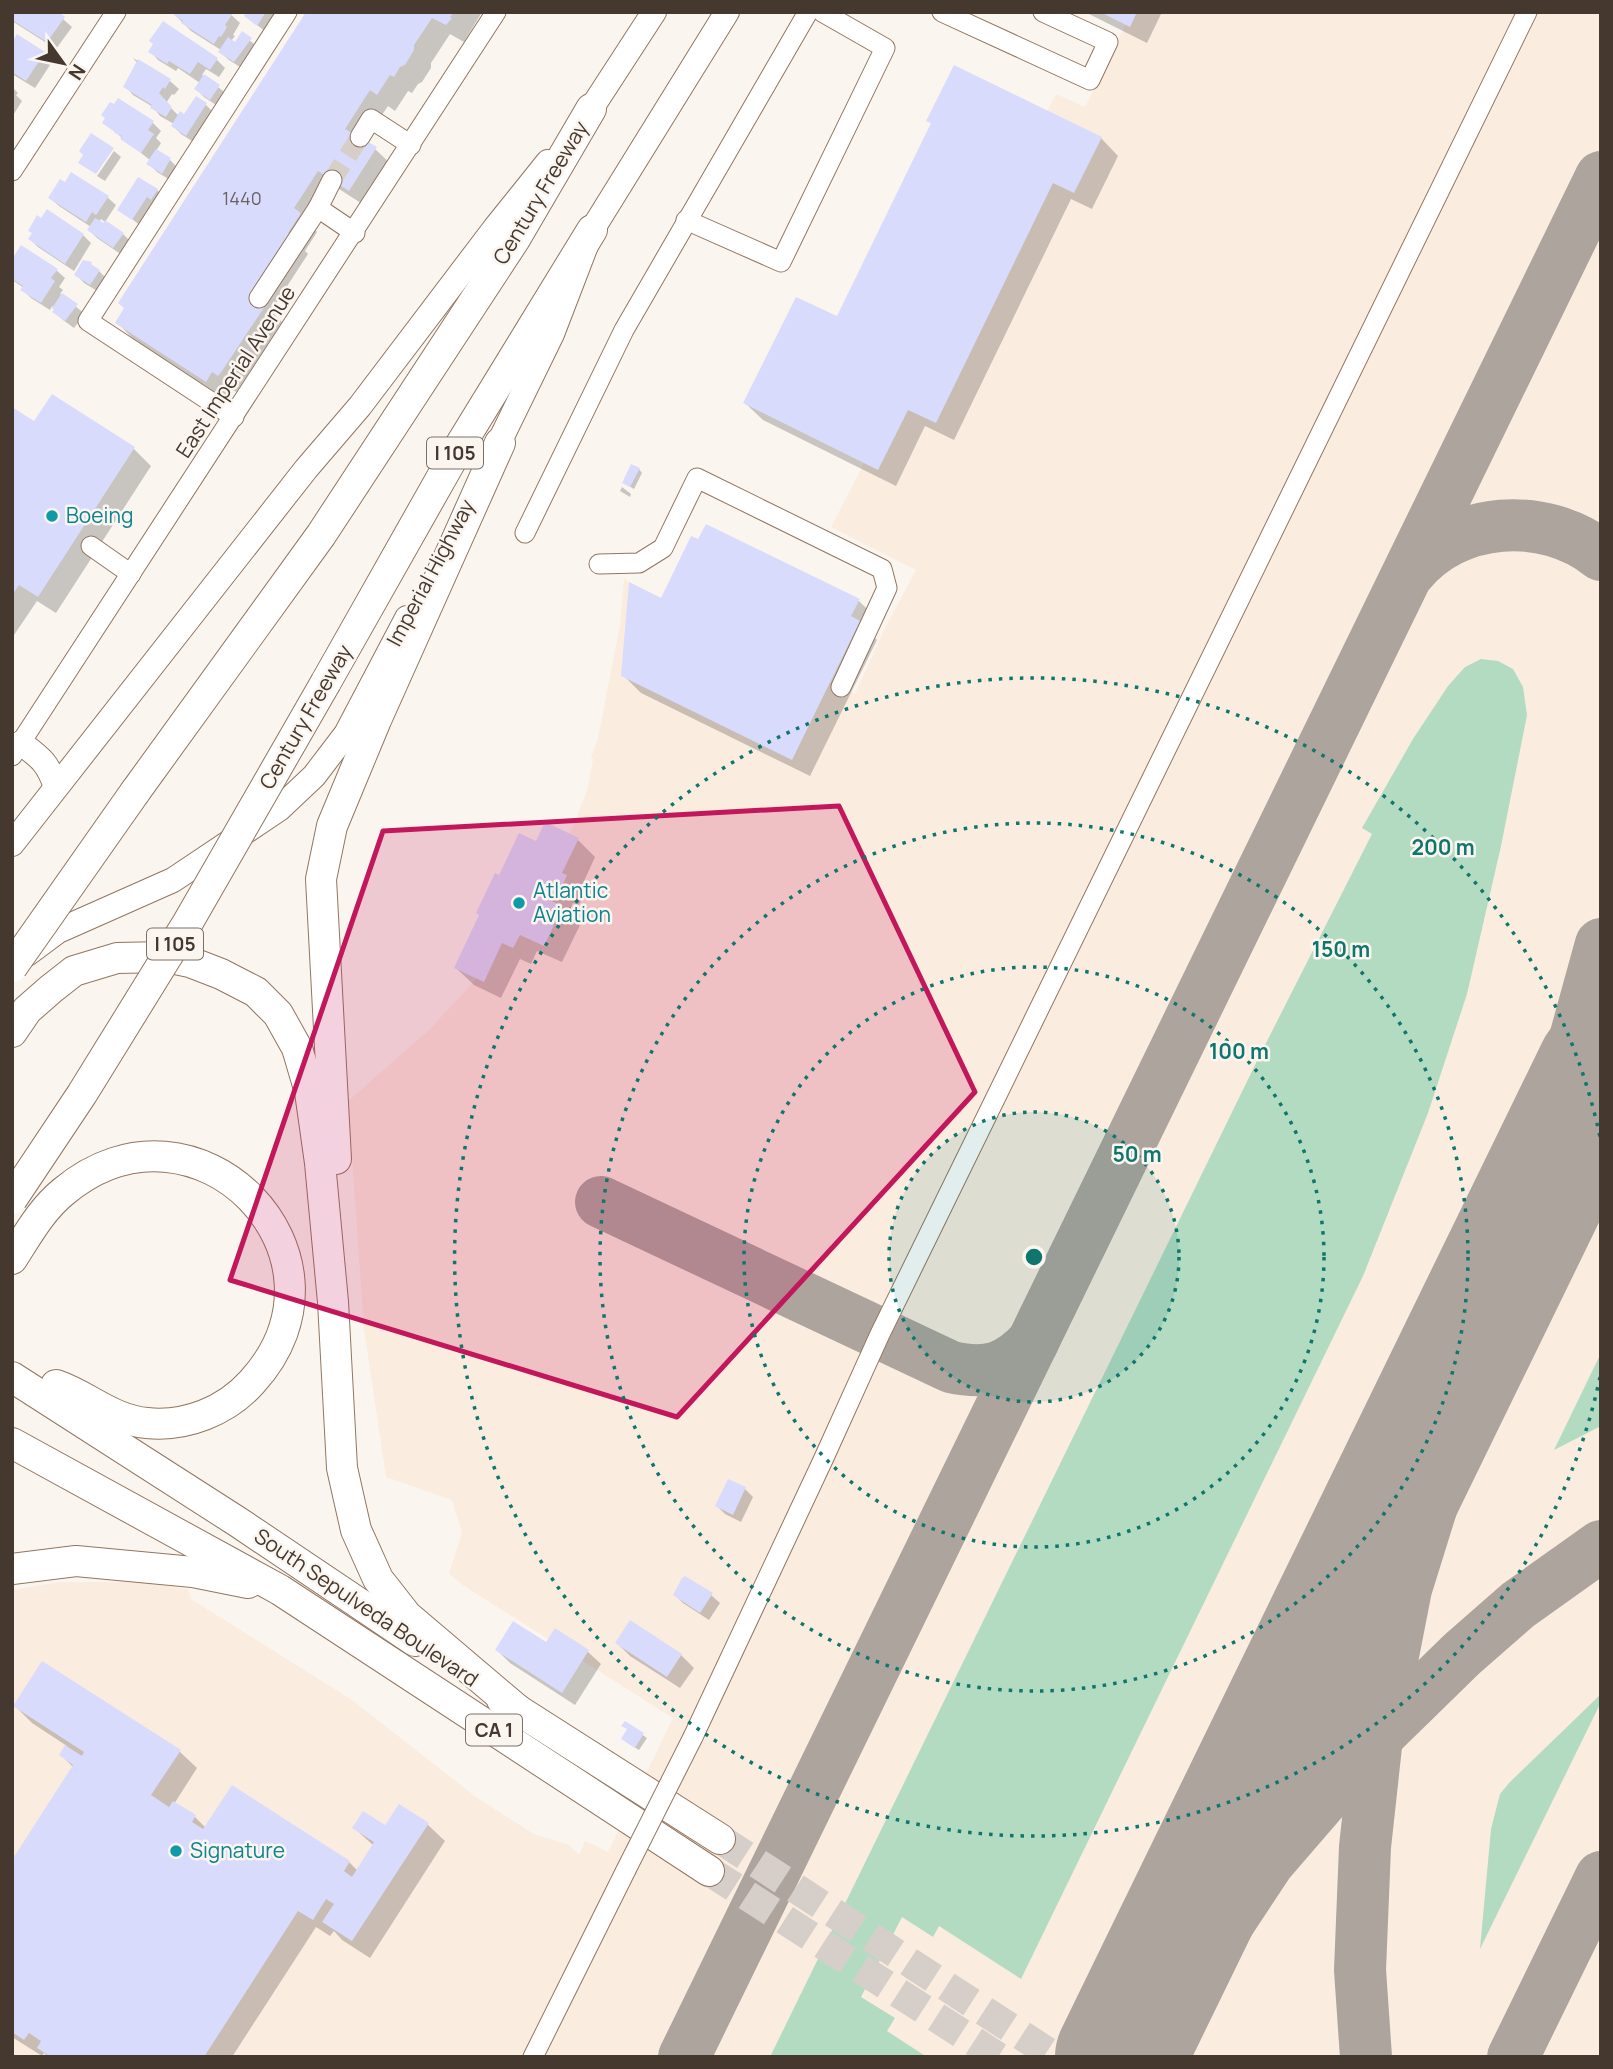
<svg xmlns="http://www.w3.org/2000/svg" width="1613" height="2069" font-family="Manrope,sans-serif">
<style>
.built{fill:#fbece0}
.green{fill:#b2dbc2}
.shadow{fill:#0003}
.lines{fill:none;stroke-linecap:round;stroke-linejoin:round}
.taxiway{stroke:#ada49e;stroke-width:52}
.runway{stroke:#ada49e;stroke-width:130}
.building{fill:#d9dbfd}
.minor-tunnel{stroke:#d6cfc9;stroke-width:19;stroke-dasharray:19 10;stroke-linecap:butt}
.highway-tunnel{stroke:#d6cfc9;stroke-width:30;stroke-dasharray:30 15;stroke-linecap:butt}
.minor-casing{stroke:#917660;stroke-width:21}
.major-casing{stroke:#917660;stroke-width:26}
.highway-casing{stroke:#917660;stroke-width:32}
.minor{stroke:#fff;stroke-width:19}
.major{stroke:#fff;stroke-width:24}
.highway{stroke:#fff;stroke-width:30}
.minor-bridge-casing{stroke:#917660;stroke-width:21;stroke-linecap:butt}
.highway-bridge-casing{stroke:#917660;stroke-width:32;stroke-linecap:butt}
.minor-bridge{stroke:#fff;stroke-width:19}
.highway-bridge{stroke:#fff;stroke-width:30}
.marked{fill:#c2185b;fill-opacity:0.2;stroke:#c2185b;stroke-width:5;stroke-linejoin:round}
.ring{fill:none;stroke:#0f766e;stroke-width:3.5;stroke-dasharray:3.5 7}
.culture-dot{fill:#0f9aa8;stroke:#fbf5f0;stroke-width:2.5}
.labels{text-anchor:middle;stroke-width:5;stroke-linejoin:round;paint-order:stroke}
.number-label{font-size:18px;fill:#696162}
.shield{fill:#fbf5f0;stroke:#7b7169;stroke-width:2}
.shield-label{font-size:19px;font-weight:bold;fill:#44382f}
.street-label{font-size:21px;fill:#44382f;stroke:#fbf5f0}
.culture-label{font-size:21px;fill:#0d838f;stroke:#fbf5f0;text-anchor:start}
.centre{fill:#0f766e;stroke:#fbf5f0;stroke-width:3.5}
.ring-label{font-size:21px;text-anchor:middle;font-weight:bold;fill:#0f766e;stroke:#fbf5f0;stroke-width:5;stroke-linejoin:round;paint-order:stroke}
</style>
<rect width="100%" height="100%" fill="#fbf5f0"/>
<path class="built" d="M 1132,12 L 1601,12 L 1601,2057 L 12,2057 L 12,1590 L 59,1582 L 139,1582 L 188,1589 L 191,1599 L 352,1700 L 476,1797 L 534,1834 L 569,1845 L 579,1855 L 585,1841 L 608,1852 L 673,1718 L 461,1584 L 449,1573 L 462,1533 L 452,1500 L 386,1477 L 364,1329 L 348,1101 L 430,1029 L 479,976 L 516,902 L 534,910 L 577,817 L 588,787 L 593,759 L 591,757 L 598,738 L 620,625 L 624,578 L 629,582 L 855,694 L 883,632 L 916,570 L 831,527 L 1056,94 L 1085,107 Z"/>
<g class="green">
<path d="M 1481,659 L 1498,661 L 1513,669 L 1523,687 L 1527,715 L 1501,846 L 1467,994 L 1428,1113 L 1363,1276 L 1021,1979 L 939,1926 L 933,1937 L 902,1917 L 861,1997 L 895,2018 L 887,2031 L 927,2057 L 770,2057 L 1259,1057 L 1372,834 L 1362,828 L 1413,739 L 1448,686 L 1465,667 Z"/>
<path d="M 1601,1353 L 1601,1426 L 1554,1450 Z"/>
<path d="M 1601,1694 L 1601,1702 L 1480,1949 L 1491,1829 L 1500,1794 L 1510,1782 Z"/>
</g>
<g class="shadow">
<path d="M 12,12 L 55,12 L 72,27 L 56,49 L 12,21 Z"/>
<path d="M 172,12 L 228,12 L 240,23 L 233,35 L 235,36 L 231,41 L 235,44 L 242,34 L 259,48 L 243,69 L 229,60 L 220,52 L 221,50 L 191,31 Z"/>
<path d="M 249,12 L 284,12 L 266,32 L 246,16 Z"/>
<path d="M 308,12 L 482,12 L 464,42 L 450,34 L 431,63 L 431,68 L 422,82 L 418,84 L 412,93 L 408,91 L 395,111 L 388,106 L 364,142 L 375,149 L 393,166 L 367,207 L 336,187 L 311,225 L 317,232 L 305,251 L 308,254 L 271,311 L 282,322 L 239,388 L 236,392 L 230,388 L 224,398 L 134,340 L 117,322 Z"/>
<path d="M 1085,12 L 1162,12 L 1147,43 Z"/>
<path d="M 12,43 L 44,54 L 52,62 L 35,88 L 12,74 Z"/>
<path d="M 150,51 L 211,56 L 217,60 L 225,68 L 219,77 L 206,69 L 202,75 L 227,94 L 219,107 L 204,97 L 196,89 L 200,83 L 178,68 L 176,71 L 158,60 Z"/>
<path d="M 133,58 L 170,81 L 179,89 L 174,95 L 172,94 L 166,103 L 179,116 L 185,116 L 206,105 L 214,113 L 195,143 L 181,134 L 173,126 L 174,124 L 160,116 L 153,107 L 133,95 L 125,86 L 138,64 Z"/>
<path d="M 12,87 L 18,93 L 16,95 L 22,101 L 12,117 Z"/>
<path d="M 929,121 L 1101,138 L 1118,156 L 1092,209 L 1071,199 L 954,440 L 925,426 L 896,486 L 763,420 L 745,403 L 837,319 L 932,125 Z"/>
<path d="M 104,123 L 153,123 L 161,131 L 156,138 L 161,143 L 156,151 L 170,160 L 178,168 L 170,180 L 157,172 L 149,164 L 151,161 Z"/>
<path d="M 114,151 L 121,157 L 105,181 L 97,176 Z"/>
<path d="M 157,190 L 165,199 L 141,226 L 119,209 Z"/>
<path d="M 107,197 L 116,205 L 105,222 L 101,219 L 99,222 L 123,234 L 131,242 L 122,255 L 97,238 L 89,230 L 91,227 L 59,206 L 50,198 Z"/>
<path d="M 41,220 L 83,235 L 91,243 L 74,271 L 38,247 L 30,239 Z"/>
<path d="M 12,262 L 56,270 L 65,278 L 59,287 L 63,290 L 60,294 L 85,314 L 74,328 L 63,320 L 54,312 L 56,310 L 52,306 L 50,310 L 31,298 L 23,290 L 24,288 L 12,280 Z"/>
<path d="M 99,271 L 107,279 L 99,292 L 84,283 L 76,274 Z"/>
<path d="M 52,396 L 134,449 L 151,466 L 56,613 L 37,601 L 12,638 L 12,409 L 34,424 Z"/>
<path d="M 639,469 L 642,473 L 634,489 L 624,483 Z"/>
<path d="M 622,487 L 631,494 L 630,497 L 620,491 Z"/>
<path d="M 662,600 L 858,600 L 876,618 L 869,632 L 877,640 L 810,776 L 641,693 L 623,675 Z"/>
<path d="M 578,840 L 595,857 L 580,890 L 584,894 L 579,905 L 573,903 L 568,913 L 580,925 L 562,962 L 537,951 L 531,964 L 520,959 L 501,998 L 474,985 L 456,968 L 500,877 L 537,843 Z"/>
<path d="M 745,1489 L 753,1497 L 741,1522 L 725,1514 L 717,1506 Z"/>
<path d="M 675,1595 L 711,1595 L 720,1603 L 709,1620 L 683,1603 Z"/>
<path d="M 556,1630 L 588,1652 L 601,1664 L 575,1705 L 510,1663 L 497,1650 L 546,1645 Z"/>
<path d="M 617,1643 L 681,1655 L 694,1668 L 680,1688 L 630,1656 Z"/>
<path d="M 15,1706 L 179,1751 L 197,1768 L 174,1804 L 195,1817 L 206,1828 L 232,1787 L 349,1862 L 358,1871 L 374,1846 L 354,1828 L 427,1824 L 445,1841 L 370,1958 L 342,1940 L 334,1931 L 330,1936 L 316,1927 L 232,2057 L 48,2057 L 44,2053 L 42,2056 L 12,2037 L 12,1864 L 74,1768 L 61,1755 L 67,1746 L 32,1723 Z"/>
<path d="M 625,1723 L 647,1738 L 639,1750 L 626,1742 L 628,1730 Z"/>
</g>
<g class="lines">
<g class="taxiway">
<path d="M 1409,573 C 1455,516 1544,510 1601,555"/>
<path d="M 1530,1172 L 1572,1049 L 1601,944"/>
<path d="M 601,1202 L 951,1367 C 987,1375 1008,1369 1033,1342"/>
<path d="M 684,2057 L 1601,177"/>
<path d="M 1140,2057 L 1269,1862 L 1377,1737 L 1462,1654 L 1518,1605 L 1601,1546"/>
<path d="M 1366,2057 L 1360,1970 L 1365,1847 L 1377,1737 L 1406,1589 L 1449,1451 L 1506,1293 L 1542,1207 L 1567,1139"/>
<path d="M 1513,2057 L 1601,1877"/>
</g>
<path class="runway" d="M 1120,2057 L 1601,1070"/>
</g>
<g class="building">
<path d="M 12,12 L 59,12 L 65,17 L 47,42 L 12,20 Z"/>
<path d="M 170,12 L 231,12 L 233,13 L 225,25 L 227,27 L 221,37 L 219,36 L 214,44 L 181,23 L 183,21 Z"/>
<path d="M 246,12 L 266,12 L 257,26 L 244,16 Z"/>
<path d="M 306,12 L 454,12 L 450,17 L 452,18 L 446,25 L 432,18 L 414,45 L 414,50 L 405,65 L 400,67 L 394,77 L 390,75 L 377,95 L 370,90 L 345,129 L 377,147 L 349,191 L 318,171 L 294,208 L 301,213 L 288,233 L 292,235 L 265,306 L 222,371 L 218,376 L 212,372 L 206,382 L 115,323 L 124,308 L 118,303 Z"/>
<path d="M 1100,12 L 1137,12 L 1130,27 Z"/>
<path d="M 163,21 L 218,58 L 210,70 L 198,62 L 190,74 L 169,61 L 167,64 L 148,52 L 153,44 L 149,41 Z"/>
<path d="M 242,31 L 252,38 L 234,62 L 218,52 L 228,37 L 235,42 Z"/>
<path d="M 17,34 L 45,52 L 26,81 L 12,72 L 12,42 Z"/>
<path d="M 138,59 L 171,79 L 165,89 L 163,87 L 159,93 L 172,107 L 166,117 L 150,108 L 152,105 L 123,87 Z"/>
<path d="M 954,65 L 1102,137 L 1074,193 L 1053,183 L 936,423 L 908,410 L 878,470 L 743,403 L 796,297 L 837,316 L 931,123 L 926,121 Z"/>
<path d="M 204,74 L 220,85 L 210,100 L 194,89 Z"/>
<path d="M 196,96 L 207,103 L 186,136 L 171,126 L 180,111 L 184,114 Z"/>
<path d="M 118,98 L 154,121 L 148,130 L 154,134 L 141,153 L 120,139 L 122,136 L 114,133 L 115,132 L 102,123 L 105,118 L 101,115 L 110,102 L 114,104 Z"/>
<path d="M 91,133 L 114,148 L 96,174 L 78,163 L 83,155 L 79,151 Z"/>
<path d="M 156,149 L 171,158 L 162,174 L 146,164 Z"/>
<path d="M 71,172 L 109,196 L 96,215 L 92,212 L 86,222 L 48,198 L 60,179 L 65,182 Z"/>
<path d="M 138,177 L 158,189 L 151,200 L 147,197 L 132,220 L 117,210 Z"/>
<path d="M 47,209 L 84,234 L 65,264 L 28,239 L 32,233 L 28,231 L 37,215 L 41,218 Z"/>
<path d="M 95,218 L 104,223 L 105,220 L 124,233 L 113,248 L 87,230 Z"/>
<path d="M 21,245 L 58,269 L 51,278 L 55,281 L 41,303 L 20,290 L 23,286 L 12,279 L 12,259 Z"/>
<path d="M 83,260 L 92,262 L 91,264 L 100,270 L 90,285 L 74,275 Z"/>
<path d="M 62,293 L 78,304 L 65,321 L 52,312 L 54,310 L 52,308 Z"/>
<path d="M 52,394 L 135,447 L 38,597 L 19,585 L 12,595 L 12,407 L 34,421 Z"/>
<path d="M 631,464 L 640,468 L 630,487 L 622,483 Z"/>
<path d="M 706,524 L 860,599 L 851,616 L 860,621 L 792,760 L 621,676 L 629,582 L 661,598 L 691,536 L 698,539 Z"/>
<path d="M 545,822 L 579,838 L 562,873 L 567,875 L 561,889 L 556,887 L 549,900 L 563,906 L 544,946 L 520,935 L 513,948 L 502,943 L 484,982 L 454,968 L 479,915 L 476,913 L 495,873 L 499,875 L 519,833 L 536,841 Z"/>
<path d="M 728,1479 L 746,1487 L 733,1515 L 715,1506 Z"/>
<path d="M 685,1576 L 713,1593 L 700,1613 L 673,1595 L 682,1578 Z"/>
<path d="M 630,1620 L 682,1654 L 667,1677 L 615,1643 Z"/>
<path d="M 513,1621 L 546,1642 L 555,1628 L 589,1650 L 562,1693 L 495,1650 Z"/>
<path d="M 42,1661 L 181,1750 L 151,1795 L 169,1807 L 173,1801 L 196,1815 L 192,1822 L 203,1829 L 232,1785 L 350,1861 L 344,1871 L 352,1877 L 374,1842 L 352,1828 L 363,1811 L 385,1825 L 399,1804 L 429,1823 L 352,1941 L 322,1922 L 334,1904 L 326,1899 L 313,1920 L 298,1911 L 204,2057 L 51,2057 L 37,2048 L 41,2041 L 29,2033 L 24,2040 L 12,2032 L 12,1860 L 73,1765 L 59,1755 L 65,1745 L 82,1756 L 84,1752 L 13,1706 Z"/>
<path d="M 625,1721 L 644,1733 L 635,1748 L 621,1739 L 627,1729 L 621,1726 Z"/>
</g>
<g class="lines">
<path class="minor-tunnel" d="M 332,180 L 360,137"/>
<g class="highway-tunnel">
<path d="M 720,1839 L 1055,2057"/>
<path d="M 709,1871 L 998,2057"/>
</g>
<g class="minor-casing">
<g id="minor">
<path d="M 942,12 L 1090,80 L 1108,42 L 1043,12"/>
<path d="M 360,137 L 371,119 L 411,145"/>
<path d="M 12,171 L 116,12"/>
<path d="M 318,208 L 332,180"/>
<path d="M 686,220 L 781,262 L 885,48 L 822,12"/>
<path d="M 259,298 L 318,208 L 355,233"/>
<path d="M 234,417 L 88,321 L 287,12"/>
<path d="M 525,533 L 624,330 L 808,12"/>
<path d="M 91,546 L 131,574"/>
<path d="M 599,564 L 639,563 L 663,548 L 697,478 L 882,569 L 887,588 L 841,687"/>
<path d="M 12,756 L 496,12"/>
<path d="M 693,1737 L 823,1460 L 880,1334 L 1527,12"/>
<path d="M 533,2057 L 626,1870"/>
</g>
</g>
<g class="major-casing">
<g id="major">
<path d="M 580,123 L 591,109 L 654,12"/>
<path d="M 491,459 L 552,334 L 592,230 L 727,12"/>
<path d="M 21,743 C 41,758 48,763 56,787"/>
<path d="M 12,844 L 306,469 L 360,406 L 495,228 L 548,162"/>
<path d="M 27,954 L 58,931 L 173,880 L 279,809 L 314,776 L 346,734 L 407,618"/>
</g>
</g>
<g class="highway-casing">
<g id="highway">
<path d="M 326,682 L 456,452 L 592,230"/>
<path d="M 135,792 L 321,535 L 515,239 L 591,109"/>
<path d="M 12,1032 L 27,1010 L 51,989 L 74,971 L 117,958 L 166,957 L 190,962 L 221,974 L 256,992 L 278,1014 L 297,1048 L 310,1092 L 320,1163 L 333,1302 L 342,1468 L 356,1530 L 378,1579 L 407,1616 L 519,1711"/>
<path d="M 336,1159 L 321,879 L 332,826 L 376,720 L 500,443"/>
<path d="M 12,1259 C 27,1236 41,1210 63,1192 C 196,1080 367,1256 252,1382 C 226,1411 186,1427 147,1423 C 112,1420 88,1396 56,1385"/>
<path d="M 12,1377 L 238,1522 L 415,1641"/>
<path d="M 12,1443 L 280,1590 L 709,1871"/>
<path d="M 12,1569 L 76,1561 L 193,1572 L 248,1583"/>
<path d="M 502,1700 L 720,1839"/>
</g>
</g>
<use href="#minor" class="minor"/>
<use href="#major" class="major"/>
<use href="#highway" class="highway"/>
<g class="minor-bridge-casing">
<path id="minor-bridge" d="M 626,1870 L 693,1737"/>
</g>
<g class="highway-bridge-casing">
<g id="highway-bridge">
<path d="M 12,967 L 135,792"/>
<path d="M 12,1199 L 82,1094 L 187,924 L 326,682"/>
</g>
</g>
<use href="#minor-bridge" class="minor-bridge"/>
<use href="#highway-bridge" class="highway-bridge"/>
</g>
<path class="marked" d="M 839,806 L 975,1092 L 677,1417 L 230,1280 L 383,831 Z"/>
<circle cx="1034" cy="1257" r="145" fill="#0f766e" fill-opacity=".12"/>
<g class="ring">
<circle cx="1034" cy="1257" r="145"/>
<circle cx="1034" cy="1257" r="290"/>
<circle cx="1034" cy="1257" r="434"/>
<path d="M1600 1377A579 579 0 1 1 1600 1137"/>
</g>
<g class="culture-dot">
<circle cx="52" cy="516" r="7"/>
<circle cx="519" cy="903" r="7"/>
<circle cx="176" cy="1851" r="7"/>
</g>
<g class="labels">
<g class="number-label">
<text x="242" y="205">1440</text>
</g>
<g class="shield">
<rect x="427" y="437.5" width="56" height="31" rx="5"/>
<rect x="147" y="928.5" width="56" height="31" rx="5"/>
<rect x="466" y="1714.5" width="56" height="31" rx="5"/>
</g>
<g class="shield-label">
<text x="455" y="460">I 105</text>
<text x="175" y="951">I 105</text>
<text x="494" y="1737">CA 1</text>
</g>
<g class="street-label">
<text transform="translate(541 193) rotate(-59)" y="7">Century Freeway</text>
<text transform="translate(236 372) rotate(-57)" y="7">East Imperial Avenue</text>
<text transform="translate(431 573) rotate(-62)" y="7">Imperial Highway</text>
<text transform="translate(306 717) rotate(-60)" y="7">Century Freeway</text>
<text transform="translate(366 1608) rotate(34)" y="7">South Sepulveda Boulevard</text>
</g>
<g class="culture-label">
<text x="66" y="523">Boeing</text>
<text x="533" y="898">Atlantic<tspan x="533" dy="24">Aviation</tspan></text>
<text x="190" y="1858">Signature</text>
</g>
</g>
<circle cx="1034" cy="1257" r="10" class="centre"/>
<g class="ring-label">
<text x="1443" y="855">200 m</text>
<text x="1341" y="957">150 m</text>
<text x="1239" y="1059">100 m</text>
<text x="1137" y="1162">50 m</text>
</g>
<rect width="1613" height="2069" fill="none" stroke="#44382f" stroke-width="28"/>
<g transform="translate(63 63) rotate(123)" stroke="#fbf5f0" stroke-width="5" paint-order="stroke">
<path d="M0-5L12 26L0 18L-12 26Z" fill="#44382f"/>
<text y="-10" font-size="19" font-weight="bold" text-anchor="middle" fill="#44382f">N</text>
</g>
</svg>
